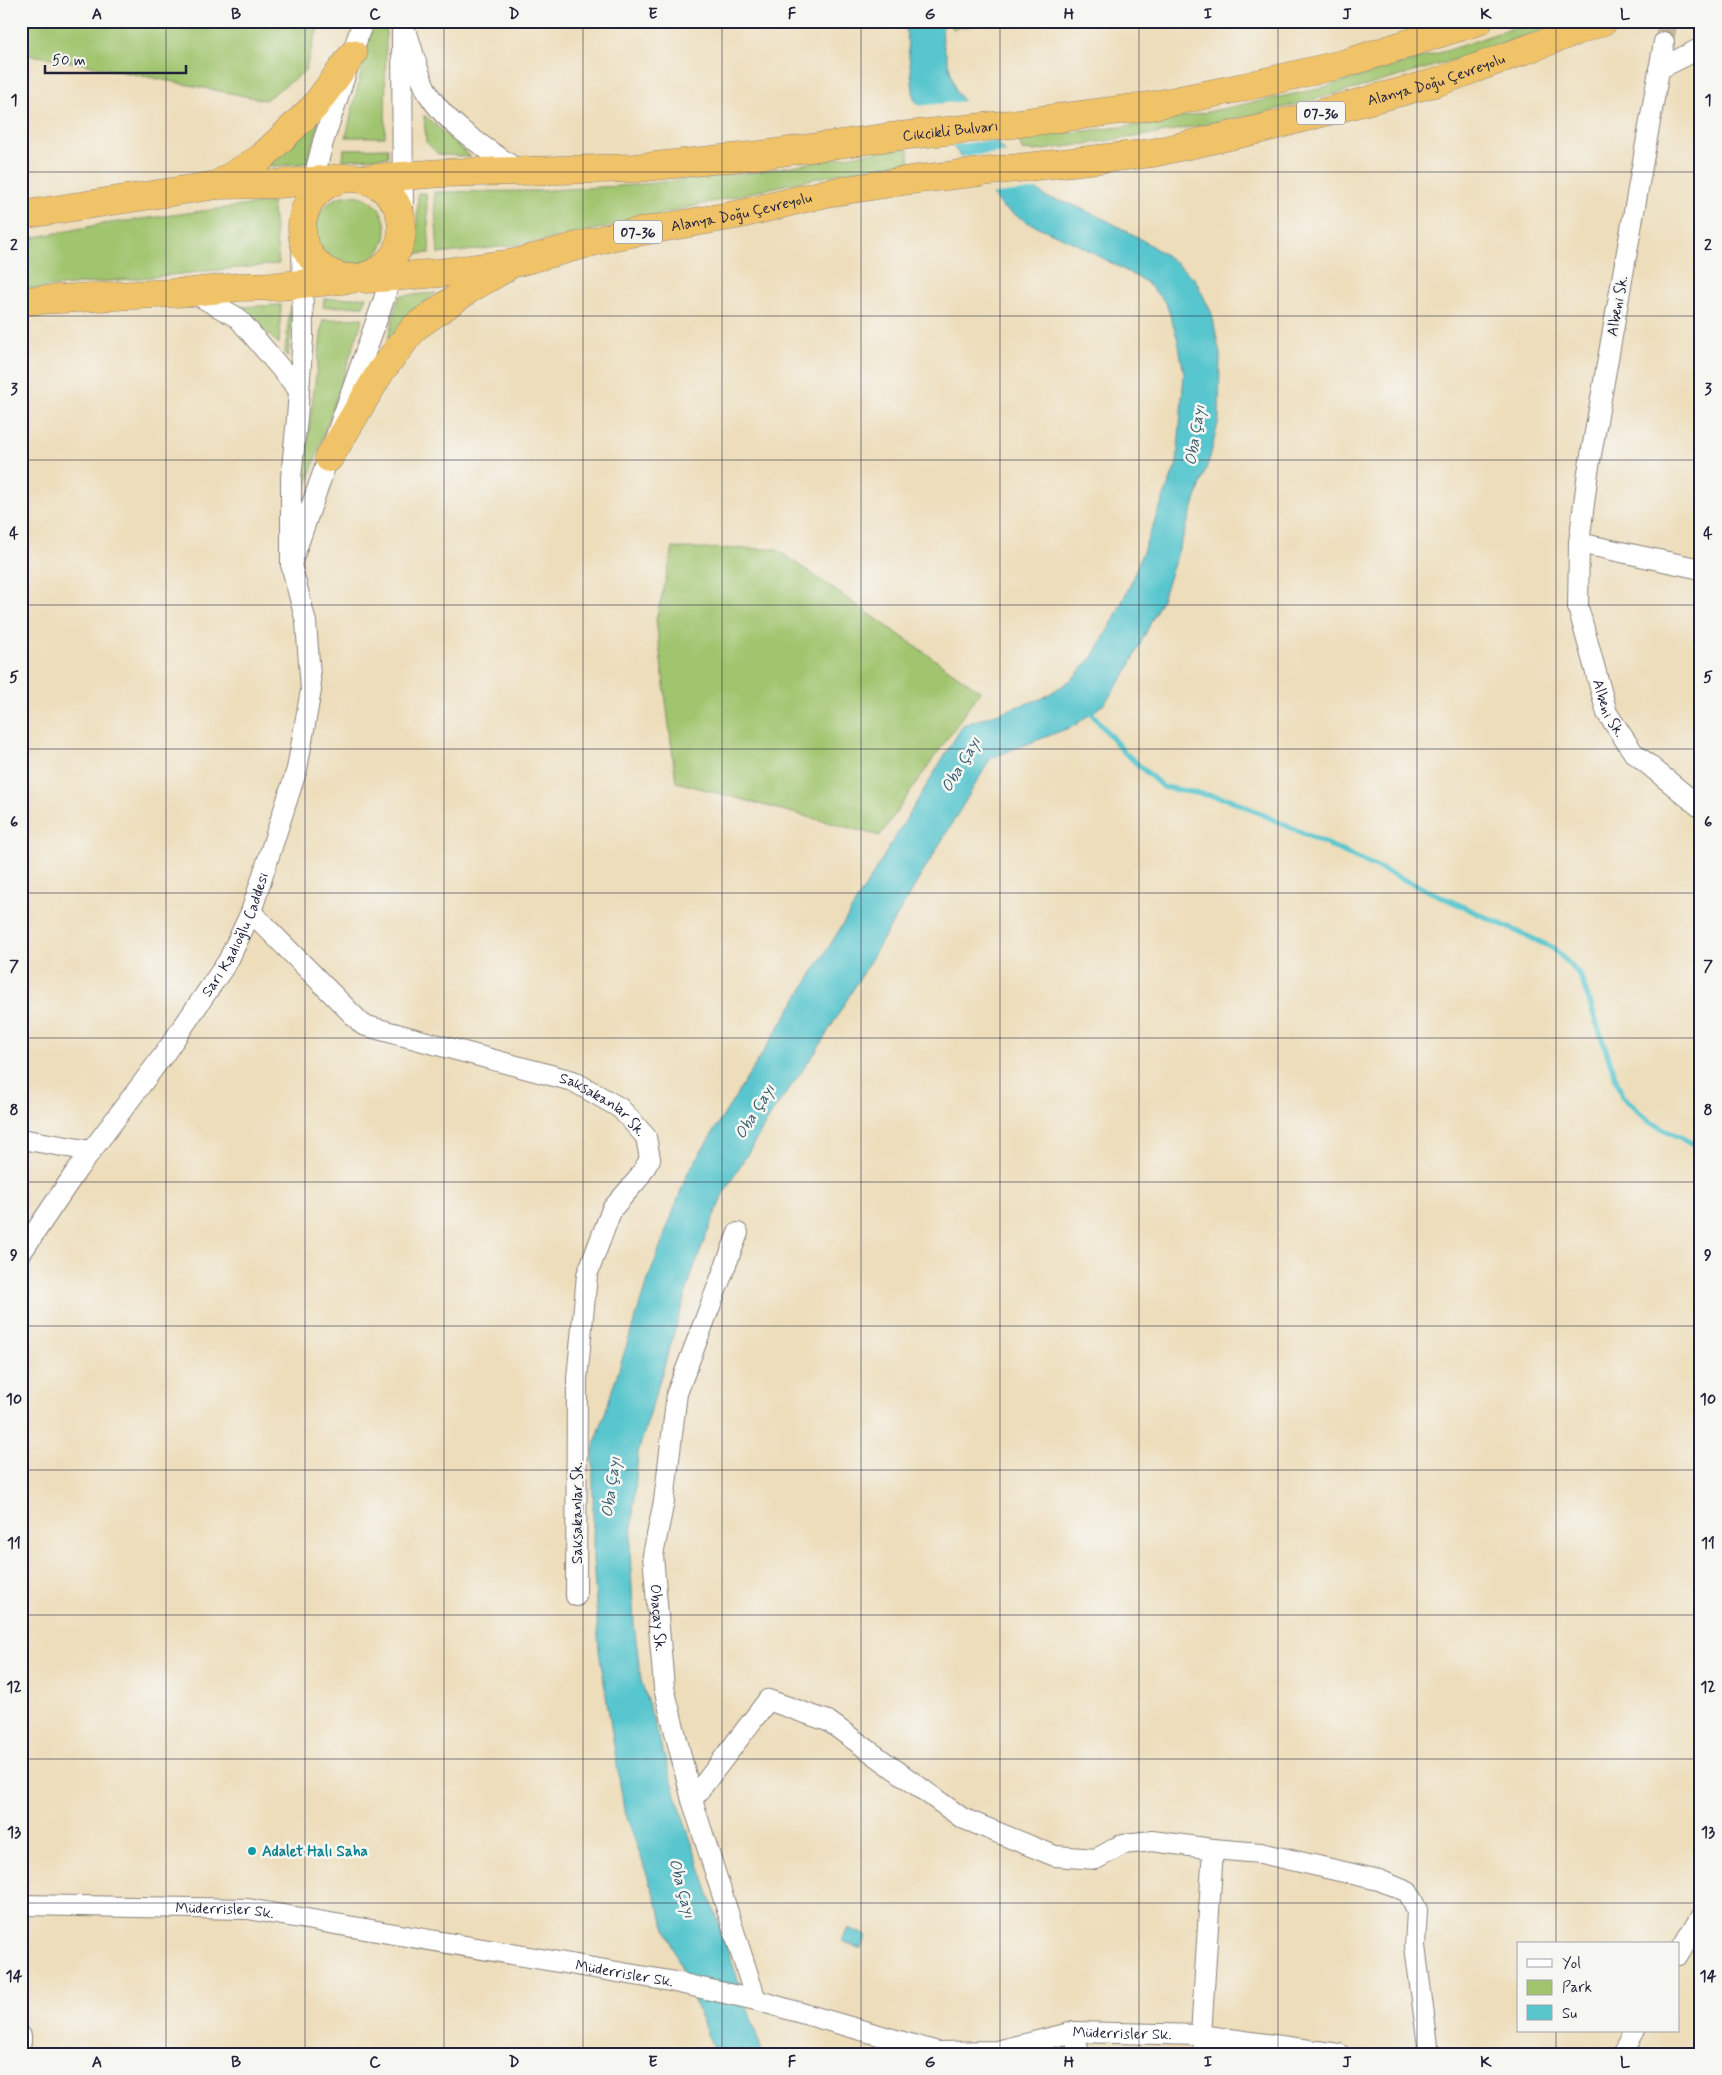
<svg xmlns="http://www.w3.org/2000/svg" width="1722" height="2075" font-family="Mynerve,sans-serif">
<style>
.green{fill:#a1c56e;stroke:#627454}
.water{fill:#59c6ce;stroke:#3e7484}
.pier{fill:#edddba}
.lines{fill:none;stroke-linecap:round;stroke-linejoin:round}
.stream{stroke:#59c6ce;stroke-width:5.5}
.minor-tunnel{stroke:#c4b8a1;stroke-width:20;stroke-dasharray:20 10;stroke-linecap:butt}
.minor-casing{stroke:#88807a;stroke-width:22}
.highway-casing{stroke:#88807a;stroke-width:29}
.minor{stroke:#fff;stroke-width:20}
.highway{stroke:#f1c369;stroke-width:28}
.grid{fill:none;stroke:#22223b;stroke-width:1;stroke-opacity:0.55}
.culture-dot{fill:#0f9aa8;stroke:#f6f6f2;stroke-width:2}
.labels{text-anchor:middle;stroke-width:5;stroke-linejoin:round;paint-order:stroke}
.shield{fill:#f6f6f2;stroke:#626272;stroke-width:1}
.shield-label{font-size:14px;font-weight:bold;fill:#22223b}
.street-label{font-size:15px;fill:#22223b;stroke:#f6f6f2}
.culture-label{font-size:15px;font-weight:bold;fill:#0d838f;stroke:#f6f6f2;text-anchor:start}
.water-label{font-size:16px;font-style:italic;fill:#355b6e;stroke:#f6f6f2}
.neatline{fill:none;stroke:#22223b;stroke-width:2}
.grid-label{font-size:16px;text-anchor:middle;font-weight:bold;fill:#22223b}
</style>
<rect width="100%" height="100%" fill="#f6f6f2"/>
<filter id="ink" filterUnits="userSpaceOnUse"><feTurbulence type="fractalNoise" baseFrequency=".02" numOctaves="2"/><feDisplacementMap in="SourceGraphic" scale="10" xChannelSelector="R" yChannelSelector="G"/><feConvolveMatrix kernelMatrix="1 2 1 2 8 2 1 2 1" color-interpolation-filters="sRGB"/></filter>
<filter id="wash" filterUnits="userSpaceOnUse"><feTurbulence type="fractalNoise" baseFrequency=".0096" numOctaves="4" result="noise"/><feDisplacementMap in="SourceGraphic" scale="20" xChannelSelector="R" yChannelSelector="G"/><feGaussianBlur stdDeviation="1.12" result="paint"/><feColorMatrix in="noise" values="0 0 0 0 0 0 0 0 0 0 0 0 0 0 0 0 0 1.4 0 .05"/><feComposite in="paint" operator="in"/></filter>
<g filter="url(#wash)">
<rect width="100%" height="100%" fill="#edddba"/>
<g class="green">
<path d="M 21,21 L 320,21 L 305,71 L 265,100 L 52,58 L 21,54 Z"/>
<path d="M 373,21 L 386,21 L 385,137 L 346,137 Z"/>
<path d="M 952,21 L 996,21 L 953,29 Z"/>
<path d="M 1533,21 L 1569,21 L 1454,60 L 1370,85 L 1263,113 L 1155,134 L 1036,151 L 1022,150 L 1018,138 L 1149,124 L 1318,89 L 1452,49 Z"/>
<path d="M 424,115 L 471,157 L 438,154 L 426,142 Z"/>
<path d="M 320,120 L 307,163 L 267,167 Z"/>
<path d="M 388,148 L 388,157 L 343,160 L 344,149 Z"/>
<path d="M 908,148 L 910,162 C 785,179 664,217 540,241 C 507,247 472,250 438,254 L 434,192 L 534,191 L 635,185 L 762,171 L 874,152 Z"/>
<path d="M 418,193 L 426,193 L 430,253 L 416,254 Z"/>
<circle cx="351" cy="230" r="35"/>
<path d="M 272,202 L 279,264 L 21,290 L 21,240 L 103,224 Z"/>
<path d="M 436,293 L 408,317 L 387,342 L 399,296 Z"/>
<path d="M 367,297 L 363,306 L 323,307 L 324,299 Z"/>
<path d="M 281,305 L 279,344 L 238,307 Z"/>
<path d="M 294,305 L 288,357 L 285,352 L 290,306 Z"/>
<path d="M 363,318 L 299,508 L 323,320 Z"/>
<path d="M 673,548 L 776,549 L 980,691 L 880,836 L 676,782 L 656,620 Z"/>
</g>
<g class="water">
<path d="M 905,21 L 942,21 L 943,43 L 956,92 L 1037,190 L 1046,197 L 1073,205 L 1106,220 L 1136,236 L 1167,256 L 1195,279 L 1212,314 L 1220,354 L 1219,419 L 1210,457 L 1162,599 L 1127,672 L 1104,704 L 1074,726 L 991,758 L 817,1050 L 774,1110 L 722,1196 L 693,1270 L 638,1453 L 630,1552 L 634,1624 L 641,1680 L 682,1814 L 763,2054 L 715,2054 L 665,1926 L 624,1809 L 599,1651 L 593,1557 L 593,1450 L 645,1288 L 687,1174 L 832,942 L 963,725 L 1043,698 L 1071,680 L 1093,657 L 1113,621 L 1130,585 L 1177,463 L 1184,374 L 1178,340 L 1166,303 L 1146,282 L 1079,245 L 1029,223 L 1002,207 L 914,99 Z"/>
<path d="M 848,1928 L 867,1936 L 861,1949 L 842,1941 Z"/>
</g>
<g class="pier">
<path d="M 967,101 L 999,140 L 948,145 L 916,106 Z"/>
<path d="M 1009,152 L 1039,189 L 989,195 L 958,157 Z"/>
</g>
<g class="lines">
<path class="stream" d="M 1088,709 L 1123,751 L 1163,787 L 1229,799 L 1553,948 L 1580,975 L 1622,1096 L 1650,1122 L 1701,1148"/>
</g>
</g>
<g filter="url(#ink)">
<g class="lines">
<path class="minor-tunnel" d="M 1664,42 L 1668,21"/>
<g class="minor-casing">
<g id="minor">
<path d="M 402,21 L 403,228"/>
<path d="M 408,36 C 414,55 419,78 429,95 C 450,128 489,150 521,172"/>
<path id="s1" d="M 1664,42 L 1588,472 L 1579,543 L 1578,607 L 1607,713 L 1633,752 L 1701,808"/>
<path d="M 1659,69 L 1701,48"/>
<path d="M 306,209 L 323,142 L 363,21"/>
<path d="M 302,226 L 303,337 L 297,418 L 291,478 L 291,564 L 383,302 L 400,244"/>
<path d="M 192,292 L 238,318 L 299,390"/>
<path d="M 1579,543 L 1701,569"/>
<path id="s2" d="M 251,912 L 363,1025 L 573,1081 L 620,1108 L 646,1137 L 650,1159 L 638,1179 L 612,1209 L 587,1275 L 577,1379 L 576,1596"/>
<path d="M 21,1139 L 91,1151"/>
<path id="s3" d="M 738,1233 L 677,1393 L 664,1501 L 653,1555 L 664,1688 L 692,1800 L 756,2000"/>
<path id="s4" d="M 21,1253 L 77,1170 L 165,1053 L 228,961 L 251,912 L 297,769 L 311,690 L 306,622 L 291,564"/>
<path d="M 692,1800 L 768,1700 L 828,1721 L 962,1818 L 1055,1856 L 1096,1859 L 1123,1844 L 1152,1841 L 1213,1849 L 1261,1853 L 1379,1880 L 1408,1892 L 1417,1910 L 1415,1946 L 1429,2054"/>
<path d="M 1213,1849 L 1201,2035 L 1339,2054"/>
<path id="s5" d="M 21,1905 L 248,1909 L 670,1981 L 756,2000 L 938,2052 L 997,2051 L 1074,2032 L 1201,2035 L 1206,2054"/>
<path d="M 1678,1955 L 1701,1916"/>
<path d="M 1074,2032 L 1079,2054"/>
<path d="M 21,2036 L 21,2042"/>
<path d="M 1622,2054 L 1635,2031"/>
</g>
</g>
<g class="highway-casing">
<g id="highway">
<circle cx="352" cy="228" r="50"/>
<path id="s6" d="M 362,179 L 443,173 L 636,168 L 760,155 L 890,137 L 1012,124 L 1150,106 L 1244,87 L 1346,63 L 1479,21"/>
<path d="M 217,185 L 261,158 L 314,107 L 353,54"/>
<path d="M 21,215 L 217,185 L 277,184 L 345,178"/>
<path id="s7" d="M 366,279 L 439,273 L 515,263 L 615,236 L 741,214 L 827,193 L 910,180 L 1152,153 L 1261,129 L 1438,82 L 1604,21"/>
<path d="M 21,301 L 192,292 L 239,287 L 280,286 L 351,279"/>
<path d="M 329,458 L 381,371 L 415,327 L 468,290 L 504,269"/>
</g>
</g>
<use href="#minor" class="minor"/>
<use href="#highway" class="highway"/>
</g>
</g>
<path class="grid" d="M 166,21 L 166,2054M 305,21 L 305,2054M 444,21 L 444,2054M 583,21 L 583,2054M 722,21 L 722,2054M 861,21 L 861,2054M 1000,21 L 1000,2054M 1139,21 L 1139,2054M 1278,21 L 1278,2054M 1417,21 L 1417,2054M 1556,21 L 1556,1944M 21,172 L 1701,172M 21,316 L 1701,316M 21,460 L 1701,460M 21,605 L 1701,605M 21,749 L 1701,749M 21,893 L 1701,893M 21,1038 L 1701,1038M 21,1182 L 1701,1182M 21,1326 L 1701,1326M 21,1470 L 1701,1470M 21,1615 L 1701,1615M 21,1759 L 1701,1759M 21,1903 L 1701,1903M 1556,2031 L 1556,2054"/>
<circle class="culture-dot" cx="252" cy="1851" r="5"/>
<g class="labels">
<g class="shield">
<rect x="1297" y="101.5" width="48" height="23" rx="4"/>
<rect x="614" y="220.5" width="48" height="23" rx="4"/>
</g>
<g class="shield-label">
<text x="1321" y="118">07-36</text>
<text x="638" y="237">07-36</text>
</g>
<g class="street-label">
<text dy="5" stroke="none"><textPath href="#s7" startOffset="1091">Alanya Doğu Çevreyolu</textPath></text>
<text dy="5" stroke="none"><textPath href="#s6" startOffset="591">Cikcikli Bulvarı</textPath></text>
<text dy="5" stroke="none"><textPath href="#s7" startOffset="382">Alanya Doğu Çevreyolu</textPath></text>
<text transform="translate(1617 306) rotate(-80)" y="5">Albeni Sk.</text>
<text dy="5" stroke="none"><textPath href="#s1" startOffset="678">Albeni Sk.</textPath></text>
<text dy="5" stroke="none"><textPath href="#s4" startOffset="385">Sarı Kadıoğlu Caddesi</textPath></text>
<text dy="5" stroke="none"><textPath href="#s2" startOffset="414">Saksakanlar Sk.</textPath></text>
<text transform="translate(577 1513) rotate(-90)" y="5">Saksakanlar Sk.</text>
<text dy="5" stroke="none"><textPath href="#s3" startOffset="398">Obaçay Sk.</textPath></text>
<text dy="5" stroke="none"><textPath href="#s5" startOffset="204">Müderrisler Sk.</textPath></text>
<text dy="5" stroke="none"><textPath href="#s5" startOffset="609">Müderrisler Sk.</textPath></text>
<text dy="5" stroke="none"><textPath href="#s5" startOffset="1119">Müderrisler Sk.</textPath></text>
</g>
<g class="culture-label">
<text x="262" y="1856">Adalet Halı Saha</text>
</g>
<g class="water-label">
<text transform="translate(1194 435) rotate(-81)" y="6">Oba Çayı</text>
<text transform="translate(960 764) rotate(-59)" y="6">Oba Çayı</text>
<text transform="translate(754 1111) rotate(-58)" y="6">Oba Çayı</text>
<text transform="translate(610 1487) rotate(-82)" y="6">Oba Çayı</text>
<text transform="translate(683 1888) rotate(75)" y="6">Oba Çayı</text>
</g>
</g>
<rect width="1722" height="2075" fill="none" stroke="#f6f6f2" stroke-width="55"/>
<rect x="1517" y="1942" width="162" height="90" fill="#f6f6f2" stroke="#a1a1a9"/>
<rect x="1527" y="1959" width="25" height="8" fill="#ffffff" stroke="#a1a1a9"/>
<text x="1562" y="1968" font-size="15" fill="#22223b">Yol</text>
<rect x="1527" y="1980" width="25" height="15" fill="#a1c56e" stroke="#a1a1a9"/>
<text x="1562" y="1992" font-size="15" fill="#22223b">Park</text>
<rect x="1527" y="2005" width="25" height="15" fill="#59c6ce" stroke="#a1a1a9"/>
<text x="1562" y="2018" font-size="15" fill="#22223b">Su</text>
<path d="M45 65v8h141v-8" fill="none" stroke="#22223b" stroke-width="2.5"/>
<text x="52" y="65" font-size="15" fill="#22223b" stroke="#f6f6f2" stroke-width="4" paint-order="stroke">50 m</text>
<rect x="28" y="28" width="1666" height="2020" class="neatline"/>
<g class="grid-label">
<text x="97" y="19">A</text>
<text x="236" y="19">B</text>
<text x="375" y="19">C</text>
<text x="514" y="19">D</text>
<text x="653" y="19">E</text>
<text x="792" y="19">F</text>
<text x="930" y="19">G</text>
<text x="1069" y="19">H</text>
<text x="1208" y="19">I</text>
<text x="1347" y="19">J</text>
<text x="1486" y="19">K</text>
<text x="1625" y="19">L</text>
<text x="14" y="105">1</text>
<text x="1708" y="105">1</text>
<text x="14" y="250">2</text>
<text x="1708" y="250">2</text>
<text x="14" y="394">3</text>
<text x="1708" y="394">3</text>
<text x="14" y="538">4</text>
<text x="1708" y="538">4</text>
<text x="14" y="682">5</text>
<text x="1708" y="682">5</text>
<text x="14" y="827">6</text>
<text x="1708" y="827">6</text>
<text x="14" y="971">7</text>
<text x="1708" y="971">7</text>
<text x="14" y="1115">8</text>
<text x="1708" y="1115">8</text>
<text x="14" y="1260">9</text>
<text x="1708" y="1260">9</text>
<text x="14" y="1404">10</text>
<text x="1708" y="1404">10</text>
<text x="14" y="1548">11</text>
<text x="1708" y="1548">11</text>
<text x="14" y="1692">12</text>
<text x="1708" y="1692">12</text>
<text x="14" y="1837">13</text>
<text x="1708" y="1837">13</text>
<text x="14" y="1981">14</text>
<text x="1708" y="1981">14</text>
<text x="97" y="2067">A</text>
<text x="236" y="2067">B</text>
<text x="375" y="2067">C</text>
<text x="514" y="2067">D</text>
<text x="653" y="2067">E</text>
<text x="792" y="2067">F</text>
<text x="930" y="2067">G</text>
<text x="1069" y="2067">H</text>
<text x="1208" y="2067">I</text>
<text x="1347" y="2067">J</text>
<text x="1486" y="2067">K</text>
<text x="1625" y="2067">L</text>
</g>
</svg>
